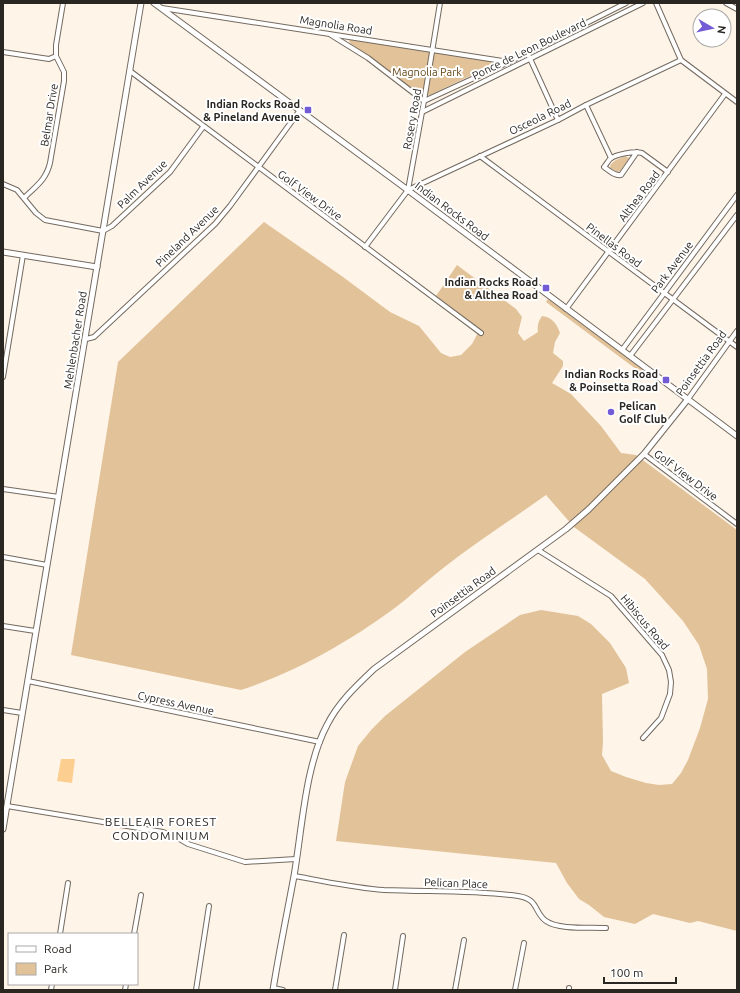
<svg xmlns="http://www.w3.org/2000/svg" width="740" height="993" font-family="Ubuntu,sans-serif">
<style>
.green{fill:#e2c298}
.water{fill:#fccf91}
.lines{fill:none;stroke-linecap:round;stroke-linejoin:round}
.minor-casing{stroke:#736a60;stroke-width:6}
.tertiary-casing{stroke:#736a60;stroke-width:7}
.minor{stroke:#fff;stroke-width:4}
.tertiary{stroke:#fff;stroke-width:5}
.poi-dot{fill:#735bd5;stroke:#fff;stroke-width:1.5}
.labels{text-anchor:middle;stroke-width:4;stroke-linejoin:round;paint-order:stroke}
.street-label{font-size:11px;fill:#2a2622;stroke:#fff}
.park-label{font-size:11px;fill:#664819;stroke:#fff}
.poi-label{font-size:11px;font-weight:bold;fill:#2a2622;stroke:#fff;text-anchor:end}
.neighbourhood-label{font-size:12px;letter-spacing:1px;fill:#2a2622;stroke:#fff}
</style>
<rect width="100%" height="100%" fill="#fef4e8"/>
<g class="green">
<path d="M 352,39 L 495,61 L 495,64 L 430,95 L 419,94 L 350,43 L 349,40 Z"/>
<path d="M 625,156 L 629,158 L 628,160 L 620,171 L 617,172 L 610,168 C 610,161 619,159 625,156 Z"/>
<path d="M 264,222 L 343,277 L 390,312 L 419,326 L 441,353 L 450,357 L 461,355 L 472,344 L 480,329 L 436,296 L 457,265 L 516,309 L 522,317 L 518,333 L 524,341 L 538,332 C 537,326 538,322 542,316 C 552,317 557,324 560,333 L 555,342 L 553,353 L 563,361 L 563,366 L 552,383 L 571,394 L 601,426 L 621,453 L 636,455 L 737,530 L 737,931 L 698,921 L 690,923 L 653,914 L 635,924 L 604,917 L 589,905 L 579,899 L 567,883 L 556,863 L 336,841 L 345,782 L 358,746 L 372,729 L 385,716 L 465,652 L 520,615 L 541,610 L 578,616 L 591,624 L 610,643 L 626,668 L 629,683 L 602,694 L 603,742 L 602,755 L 611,771 L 626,777 L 646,783 L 659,785 L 672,784 L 681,773 L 688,760 L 700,728 L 708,699 L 707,669 L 699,645 L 683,621 L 645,579 L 574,527 L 546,495 C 511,520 475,543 442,569 C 429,579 417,590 405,600 C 358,637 297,672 241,690 L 71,655 L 118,362 Z"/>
<path d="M 548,299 L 643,369 L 640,372 L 546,302 Z"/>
</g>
<path class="water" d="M 61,759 L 75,759 L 72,783 L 57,781 Z"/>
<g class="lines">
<g class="minor-casing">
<g id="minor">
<path d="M 656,3 L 681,60 L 737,102"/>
<path d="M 726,3 L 737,9"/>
<path d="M 162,8 L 509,62"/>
<path d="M 331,35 L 368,58 L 424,101 L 509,62 L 626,3"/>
<path d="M 3,52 L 49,59 L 56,56"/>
<path d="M 527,52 L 558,120"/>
<path d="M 130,71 L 481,333"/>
<path d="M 586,105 L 611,158"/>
<path d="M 422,112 L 643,3"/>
<path d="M 637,152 L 621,175 C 614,176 610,171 604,167 C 606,165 608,161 610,159 C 616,154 634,151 642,153 L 668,172"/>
<path d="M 480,156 L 737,347"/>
<path d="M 3,184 L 17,190 L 36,213 L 45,220 L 103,231 L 112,226 L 170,172 L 203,127"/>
<path d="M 408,190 L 424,101 L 440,3"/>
<path d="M 24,198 C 36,186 46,180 50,163 L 64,81 L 64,72 L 56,56 L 56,45 L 63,3"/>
<path d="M 365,247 L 408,190 L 558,120 L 586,105 L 681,60"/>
<path d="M 566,309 L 725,94"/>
<path d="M 86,339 L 94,337 L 215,224 L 230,206 L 300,110"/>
<path d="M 622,350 L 737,195"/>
<path d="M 630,356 L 737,215"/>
<path d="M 3,377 L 23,255"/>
<path d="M 688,399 L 737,331"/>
<path d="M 644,454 L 737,524"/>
<path d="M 3,489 L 59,497"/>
<path d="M 538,550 L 611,596 L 662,655 L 669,670 L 671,682 L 670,694 L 661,718 L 643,738"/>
<path d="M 3,557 L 47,565"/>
<path d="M 3,626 L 35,631"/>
<path d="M 28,681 L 320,742"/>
<path d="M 3,710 L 22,713"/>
<path d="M 7,806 L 163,832 L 174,836 L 188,844 L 245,862 L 296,859"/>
<path d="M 294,876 C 324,881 354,888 384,890 C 429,892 474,890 518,896 C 539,899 534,913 546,921 C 559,930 590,927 606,928"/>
<path d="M 60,934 L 68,883"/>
<path d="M 134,934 L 141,895"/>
<path d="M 273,988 L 283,990"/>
<path d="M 51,990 L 52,984"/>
<path d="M 125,990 L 126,984"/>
<path d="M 196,990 L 209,906"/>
<path d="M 335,990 L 344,935"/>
<path d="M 395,990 L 403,936"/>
<path d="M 455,990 L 464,940"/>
<path d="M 515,990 L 524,943"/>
<path d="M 569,990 L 569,988"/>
</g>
</g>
<g class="tertiary-casing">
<g id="tertiary">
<path d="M 154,3 L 401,185 L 737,436"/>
<path d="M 3,252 L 97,267"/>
<path d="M 3,829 L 141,3"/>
<path d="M 273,990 C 279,952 287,914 294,876 C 302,830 305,766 327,725 C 338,703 356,686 374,669 L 566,529 L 589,509 L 644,454 L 688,399"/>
</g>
</g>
<use href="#minor" class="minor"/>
<use href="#tertiary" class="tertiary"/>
</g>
<g class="poi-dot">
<rect x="304" y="106" width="8" height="8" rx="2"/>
<rect x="542" y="284" width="8" height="8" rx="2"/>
<rect x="662" y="376" width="8" height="8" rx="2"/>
<circle cx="611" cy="412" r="4"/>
</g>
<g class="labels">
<g class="street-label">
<text transform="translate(336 25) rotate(9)" y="4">Magnolia Road</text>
<text transform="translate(529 49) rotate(-26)" y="4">Ponce de Leon Boulevard</text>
<text transform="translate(49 115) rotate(-81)" y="4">Belmar Drive</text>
<text transform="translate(540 117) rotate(-26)" y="4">Osceola Road</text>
<text transform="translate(412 119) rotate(-80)" y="4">Rosery Road</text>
<text transform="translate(142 184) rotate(-44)" y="4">Palm Avenue</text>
<text transform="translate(310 195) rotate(36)" y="4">Golf View Drive</text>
<text transform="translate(639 196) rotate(-53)" y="4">Althea Road</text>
<text transform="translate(452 211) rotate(37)" y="4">Indian Rocks Road</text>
<text transform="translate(187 236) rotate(-44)" y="4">Pineland Avenue</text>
<text transform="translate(614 245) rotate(37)" y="4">Pinellas Road</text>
<text transform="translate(672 267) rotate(-53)" y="4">Park Avenue</text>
<text transform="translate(75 340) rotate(-81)" y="4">Mehlenbacher Road</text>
<text transform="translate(701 363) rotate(-54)" y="4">Poinsettia Road</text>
<text transform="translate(686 475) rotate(37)" y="4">Golf View Drive</text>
<text transform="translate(463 592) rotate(-36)" y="4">Poinsettia Road</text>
<text transform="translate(645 622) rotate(50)" y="4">Hibiscus Road</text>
<text transform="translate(176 703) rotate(12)" y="4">Cypress Avenue</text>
<text transform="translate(456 883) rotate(2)" y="4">Pelican Place</text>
</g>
<g class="park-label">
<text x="427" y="76">Magnolia Park</text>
</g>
<g class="poi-label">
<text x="300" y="108">Indian Rocks Road<tspan x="300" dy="13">&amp; Pineland Avenue</tspan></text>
<text x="538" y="286">Indian Rocks Road<tspan x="538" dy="13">&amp; Althea Road</tspan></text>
<text x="658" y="378">Indian Rocks Road<tspan x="658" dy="13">&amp; Poinsetta Road</tspan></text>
<text x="619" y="410" text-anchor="start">Pelican<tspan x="619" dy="13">Golf Club</tspan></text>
</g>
<g class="neighbourhood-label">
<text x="161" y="826">BELLEAIR FOREST<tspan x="161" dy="14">CONDOMINIUM</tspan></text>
</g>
</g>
<rect width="740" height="993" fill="none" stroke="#2a2622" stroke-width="8"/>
<rect x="8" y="933" width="130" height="52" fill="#ffffff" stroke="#aaa8a7"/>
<rect x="16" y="946" width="20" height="6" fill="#ffffff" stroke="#aaa8a7"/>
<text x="44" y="953" font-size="12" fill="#2a2622">Road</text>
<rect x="16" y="963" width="20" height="12" fill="#e2c298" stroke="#aaa8a7"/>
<text x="44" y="973" font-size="12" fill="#2a2622">Park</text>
<g transform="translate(712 28) rotate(99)"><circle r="19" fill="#ffffff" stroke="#aaa8a7"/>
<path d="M0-3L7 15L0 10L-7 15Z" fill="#735bd5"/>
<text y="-6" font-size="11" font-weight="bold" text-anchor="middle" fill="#2a2622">N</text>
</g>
<path d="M604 977v6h72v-6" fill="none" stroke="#2a2622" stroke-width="2"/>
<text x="610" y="977" font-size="12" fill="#2a2622" stroke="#ffffff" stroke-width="3" paint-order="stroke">100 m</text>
</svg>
